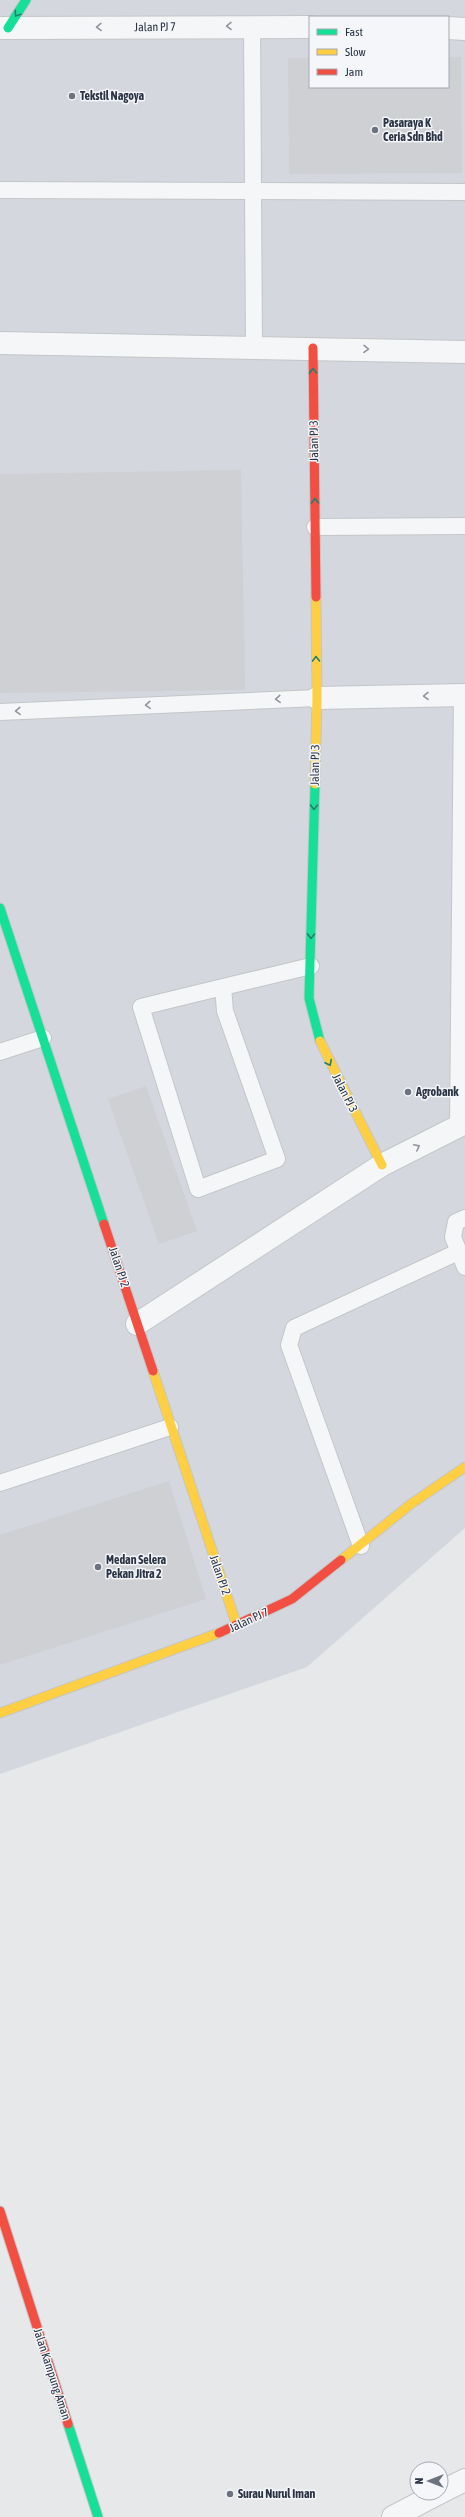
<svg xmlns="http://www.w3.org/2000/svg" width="465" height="2517" font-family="'Asap Condensed',sans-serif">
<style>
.built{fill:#d4d7dd;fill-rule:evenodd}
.building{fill:#ced0d3}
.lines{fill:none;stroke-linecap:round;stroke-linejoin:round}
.lane-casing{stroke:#c4c6c8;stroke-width:18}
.street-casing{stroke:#c4c6c8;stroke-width:24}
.fast-casing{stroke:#c4c6c8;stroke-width:11}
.slow-casing{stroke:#c4c6c8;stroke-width:11}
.jam-casing{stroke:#c4c6c8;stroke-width:11}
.lane{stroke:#f5f6f7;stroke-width:16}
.street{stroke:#f5f6f7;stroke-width:22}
.fast{stroke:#16e098;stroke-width:9}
.slow{stroke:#ffcf43;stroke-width:9}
.jam{stroke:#f24e42;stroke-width:9}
.oneway{stroke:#22816a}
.oneway2{stroke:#90959e}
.poi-dot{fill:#6c737f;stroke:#f4f6f9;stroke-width:1.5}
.labels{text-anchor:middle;stroke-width:3;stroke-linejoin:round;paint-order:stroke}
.street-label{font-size:12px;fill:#2b3445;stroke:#f4f6f9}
.poi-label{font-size:12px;font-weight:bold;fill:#2b3445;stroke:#f4f6f9;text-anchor:start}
</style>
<rect width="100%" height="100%" fill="#e6e8ea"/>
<path class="built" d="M 0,0 L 465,0 L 465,1528 L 307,1667 L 0,1774 ZM 310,17 L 448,17 L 448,87 L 310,87 Z"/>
<g class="building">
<path d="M 448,57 L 461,57 L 462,173 L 289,174 L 288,58 L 310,58 L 310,87 L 448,87 Z"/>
<path d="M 241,470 L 245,690 L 0,693 L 0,474 Z"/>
<path d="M 146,1086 L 197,1231 L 159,1244 L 108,1099 Z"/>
<path d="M 169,1481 L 206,1599 L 0,1665 L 0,1535 Z"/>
</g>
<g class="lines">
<g class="lane-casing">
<g id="lane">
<path d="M 252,26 L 254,347"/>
<path d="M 0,190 L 465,192"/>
<path d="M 315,527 L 465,526"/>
<path d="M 0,712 L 317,698"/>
<path d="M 223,987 L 141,1007 L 198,1189 L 277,1159 L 225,1011 L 223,987 L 311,966"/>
<path d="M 0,1052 L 43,1038"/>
<path d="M 458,1126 L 462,695"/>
<path d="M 465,1218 L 456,1222 L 453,1237 L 465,1267"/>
<path d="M 0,1483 L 170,1427"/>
<path d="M 361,1546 L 289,1345 L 294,1328 L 458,1252"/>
</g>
</g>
<g class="street-casing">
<g id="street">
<path d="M 0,28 L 310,27"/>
<path d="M 448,28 L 465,29"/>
<path d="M 0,343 L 465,352"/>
<path d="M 317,698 L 465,695"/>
<path d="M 137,1324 L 382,1165 L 465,1123"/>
<path d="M 441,2492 L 465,2480"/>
<path d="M 393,2517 L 439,2493"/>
</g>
</g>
<g class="fast-casing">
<g id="fast">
<path d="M 8,28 L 26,0"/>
<path d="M 315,784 L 309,998 L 320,1041"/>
<path d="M 0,908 L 104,1224"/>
<path d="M 68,2424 L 98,2517"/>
</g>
</g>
<g class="slow-casing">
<g id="slow">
<path d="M 315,784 L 317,698 L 316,597"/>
<path d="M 320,1041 L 382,1165"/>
<path d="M 153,1371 L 237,1626"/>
<path d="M 341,1560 L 411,1504 L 465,1467"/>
<path d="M 0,1713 L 219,1633"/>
</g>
</g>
<g class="jam-casing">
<g id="jam">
<path d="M 313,348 L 316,597"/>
<path d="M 104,1224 L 153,1371"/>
<path d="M 219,1633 L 292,1599 L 341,1560"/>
<path d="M 0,2211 L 68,2424"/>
</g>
</g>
<use href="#lane" class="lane"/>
<use href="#street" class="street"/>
<use href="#fast" class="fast"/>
<use href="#slow" class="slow"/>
<use href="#jam" class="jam"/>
</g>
<defs><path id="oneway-chevron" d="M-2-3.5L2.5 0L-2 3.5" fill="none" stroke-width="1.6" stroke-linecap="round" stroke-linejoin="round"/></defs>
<g class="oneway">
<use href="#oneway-chevron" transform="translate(17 14) rotate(124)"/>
<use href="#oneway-chevron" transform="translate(313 371) rotate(-91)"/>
<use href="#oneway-chevron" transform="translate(315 501) rotate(-91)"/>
<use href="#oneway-chevron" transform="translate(316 659) rotate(-91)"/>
<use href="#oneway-chevron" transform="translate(314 807) rotate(91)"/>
<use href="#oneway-chevron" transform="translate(311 936) rotate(91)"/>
<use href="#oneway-chevron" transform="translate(329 1063) rotate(63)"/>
</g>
<g class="oneway2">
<use href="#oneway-chevron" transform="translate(229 26) rotate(179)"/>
<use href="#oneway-chevron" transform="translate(99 27) rotate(179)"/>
<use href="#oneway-chevron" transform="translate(366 349) rotate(1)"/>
<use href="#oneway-chevron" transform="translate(426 696) rotate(179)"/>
<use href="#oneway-chevron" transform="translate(278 699) rotate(177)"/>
<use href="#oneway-chevron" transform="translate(148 705) rotate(177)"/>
<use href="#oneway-chevron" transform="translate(18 711) rotate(177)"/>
<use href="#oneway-chevron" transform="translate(417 1147) rotate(-27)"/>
</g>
<g class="poi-dot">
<circle cx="72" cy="96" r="4"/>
<circle cx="375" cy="130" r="4"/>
<circle cx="408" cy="1092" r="4"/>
<circle cx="98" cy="1567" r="4"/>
<circle cx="230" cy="2494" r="4"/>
</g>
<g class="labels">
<g class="street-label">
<text transform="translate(155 27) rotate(-1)" y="4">Jalan PJ 7</text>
<text transform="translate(314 441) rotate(-91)" y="4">Jalan PJ 3</text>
<text transform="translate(315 765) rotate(-89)" y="4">Jalan PJ 3</text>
<text transform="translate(345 1093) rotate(63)" y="4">Jalan PJ 3</text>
<text transform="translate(119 1267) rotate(72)" y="4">Jalan PJ 2</text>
<text transform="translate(220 1575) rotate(71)" y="4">Jalan PJ 2</text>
<text transform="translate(249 1620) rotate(-25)" y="4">Jalan PJ 7</text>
<text transform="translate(52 2374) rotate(72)" y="4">Jalan Kampung Aman</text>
</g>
<g class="poi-label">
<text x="80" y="100">Tekstil Nagoya</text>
<text x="383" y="127">Pasaraya K<tspan x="383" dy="14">Ceria Sdn Bhd</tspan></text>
<text x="416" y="1096">Agrobank</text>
<text x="106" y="1564">Medan Selera<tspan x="106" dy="14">Pekan Jitra 2</tspan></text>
<text x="238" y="2498">Surau Nurul Iman</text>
</g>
</g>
<rect x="309" y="16" width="140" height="72" fill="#f4f6f9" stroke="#a4a8b1"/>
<rect x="317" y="29" width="20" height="6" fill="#16e098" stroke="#a4a8b1"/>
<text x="345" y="36" font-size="12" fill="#2b3445">Fast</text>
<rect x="317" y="49" width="20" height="6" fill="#ffcf43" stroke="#a4a8b1"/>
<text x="345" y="56" font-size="12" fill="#2b3445">Slow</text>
<rect x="317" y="69" width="20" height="6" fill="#f24e42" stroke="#a4a8b1"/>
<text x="345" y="76" font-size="12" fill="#2b3445">Jam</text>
<g transform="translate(429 2481) rotate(270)"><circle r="19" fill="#f4f6f9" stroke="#a4a8b1"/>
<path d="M0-3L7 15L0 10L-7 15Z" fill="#6c737f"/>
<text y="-6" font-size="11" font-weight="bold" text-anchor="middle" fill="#2b3445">N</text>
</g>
</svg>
